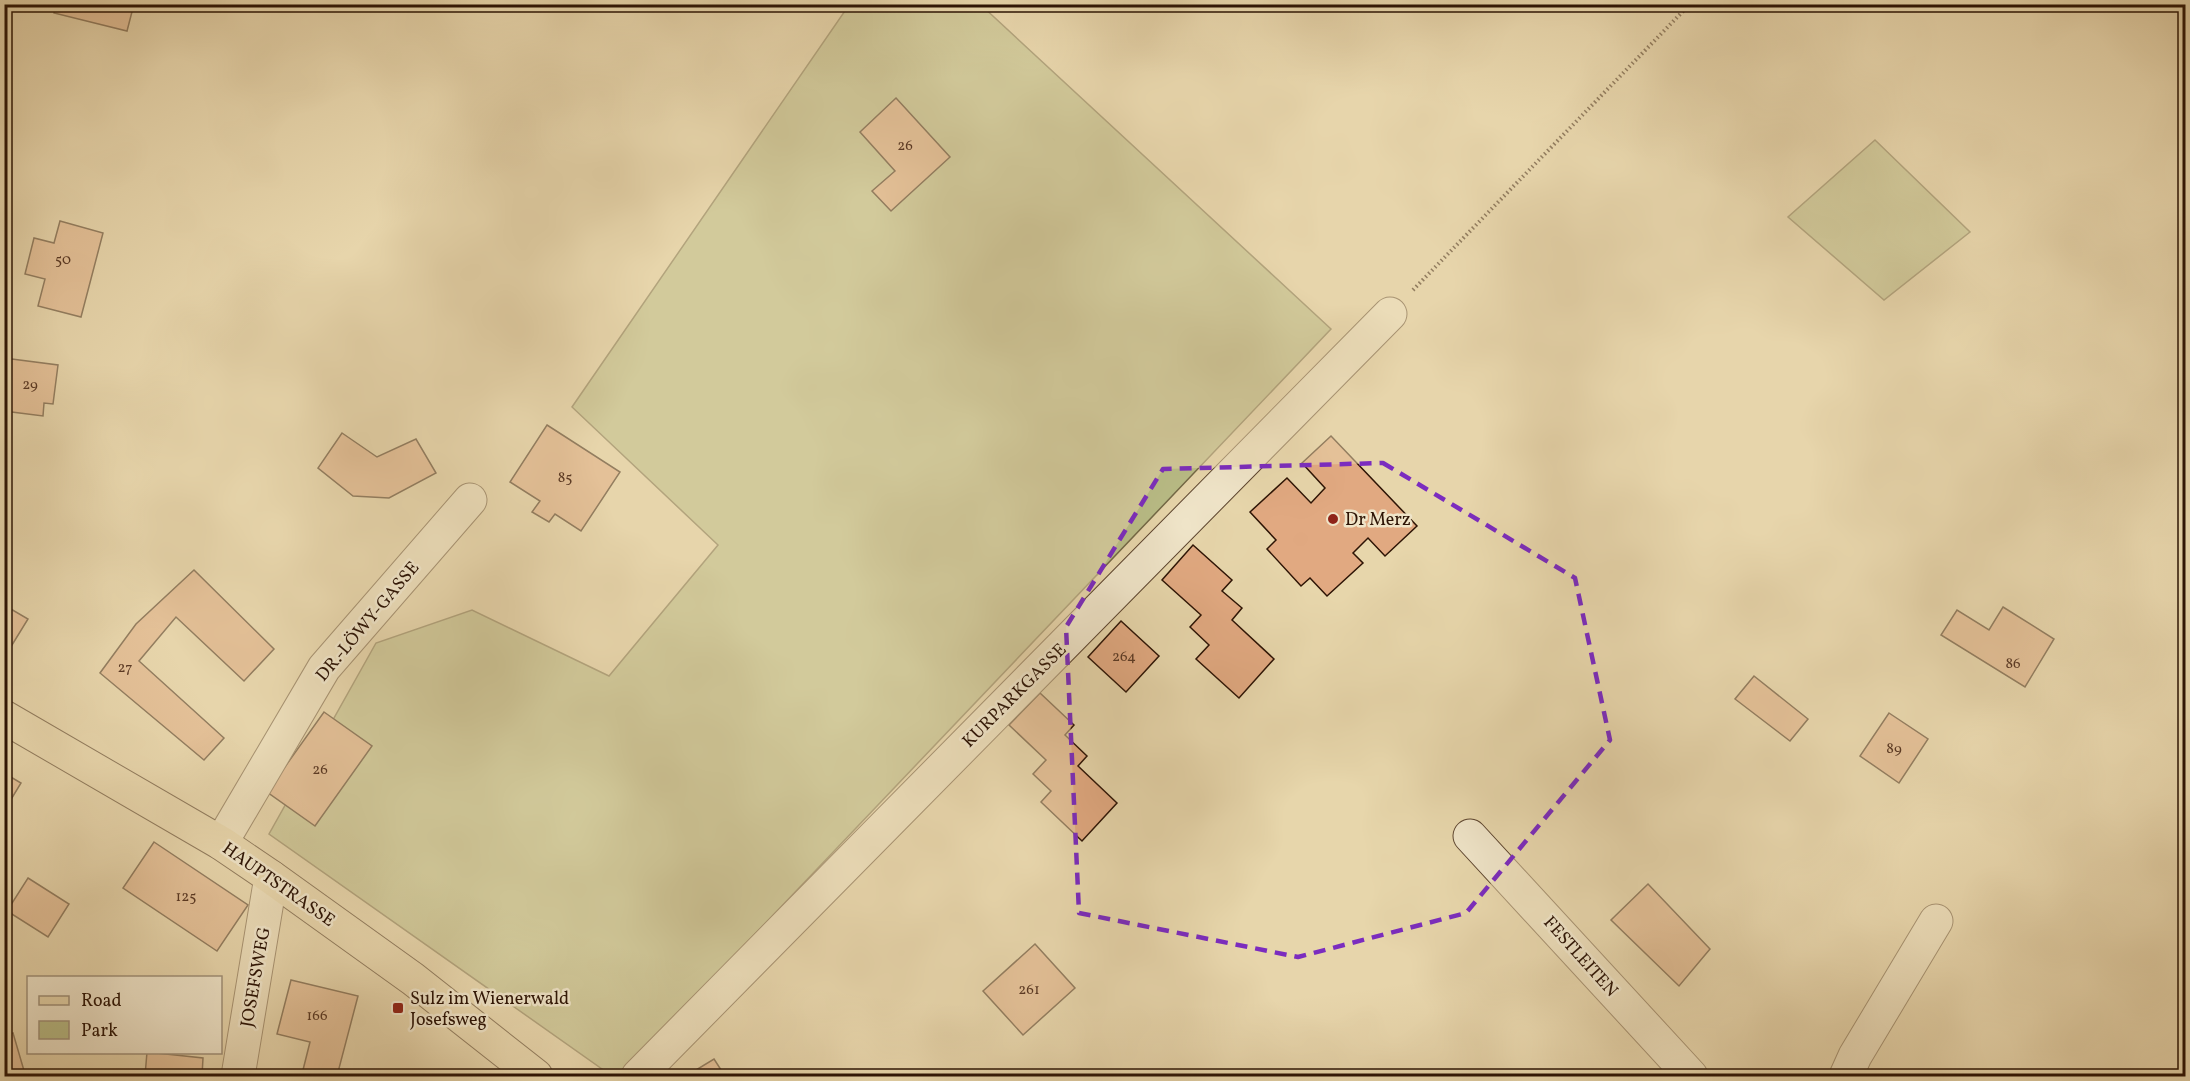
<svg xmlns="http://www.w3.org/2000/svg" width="2190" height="1081" font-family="Vollkorn,serif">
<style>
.green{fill:#b9bd87;stroke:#736846;stroke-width:1.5}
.building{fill:#e1a981;stroke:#2d1405;stroke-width:1.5}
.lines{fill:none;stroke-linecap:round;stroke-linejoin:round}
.minor-casing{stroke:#5c442e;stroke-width:35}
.major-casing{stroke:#2d1405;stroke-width:35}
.path{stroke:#2d1405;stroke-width:4;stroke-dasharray:1.5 3;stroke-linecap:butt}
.minor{stroke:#efe4c8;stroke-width:33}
.major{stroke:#e7d6ab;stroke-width:33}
.marked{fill:none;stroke:#7b2cbf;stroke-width:4.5;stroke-dasharray:12 8;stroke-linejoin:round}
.poi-dot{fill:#8f2418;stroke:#efe4c8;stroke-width:2}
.labels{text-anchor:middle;stroke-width:5;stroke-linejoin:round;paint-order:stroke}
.number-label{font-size:15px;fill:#5a3924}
.poi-label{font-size:18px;fill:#2d1405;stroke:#efe4c8;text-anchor:start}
.street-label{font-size:18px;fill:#2d1405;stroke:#efe4c8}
</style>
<rect width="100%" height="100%" fill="#e7d6ab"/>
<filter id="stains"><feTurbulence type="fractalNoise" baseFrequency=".00333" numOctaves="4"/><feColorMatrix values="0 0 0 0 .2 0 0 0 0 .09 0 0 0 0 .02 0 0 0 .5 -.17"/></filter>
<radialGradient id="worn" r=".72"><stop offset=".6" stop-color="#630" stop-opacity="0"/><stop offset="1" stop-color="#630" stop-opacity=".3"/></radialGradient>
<g class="green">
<path d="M 849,5 L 981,5 L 1331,329 L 620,1076 L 612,1076 L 269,834 L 376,643 L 472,610 L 609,676 L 718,545 L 572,407 Z"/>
<path d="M 1875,140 L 1970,232 L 1884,300 L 1788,217 Z"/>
</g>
<g class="building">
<path d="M 56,4 L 134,4 L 127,31 L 54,13 Z"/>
<path d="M 896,98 L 950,157 L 891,211 L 872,191 L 895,171 L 860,132 Z"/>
<path d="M 60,221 L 103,233 L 81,317 L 38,306 L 45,279 L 25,274 L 34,238 L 54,243 Z"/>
<path d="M 4,358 L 58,365 L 53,404 L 44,403 L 43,416 L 4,411 Z"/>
<path d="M 547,425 L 620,472 L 581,531 L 555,514 L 549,522 L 532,512 L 540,501 L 510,482 Z"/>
<path d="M 342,433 L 377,457 L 416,439 L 436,473 L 389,498 L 353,496 L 318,468 Z"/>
<path d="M 1331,436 L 1417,526 L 1385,556 L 1368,538 L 1353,553 L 1363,563 L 1327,596 L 1310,578 L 1301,586 L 1267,549 L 1276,540 L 1250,512 L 1287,478 L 1311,503 L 1325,488 L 1302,463 Z"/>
<path d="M 4,484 L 9,485 L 4,505 Z"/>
<path d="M 1193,545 L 1232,580 L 1222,591 L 1242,608 L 1232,620 L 1274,659 L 1239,698 L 1196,659 L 1209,645 L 1190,627 L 1201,615 L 1162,580 Z"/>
<path d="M 194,570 L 274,649 L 244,681 L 176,617 L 139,661 L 224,738 L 204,760 L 100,673 L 136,624 Z"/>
<path d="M 4,605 L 28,619 L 4,658 Z"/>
<path d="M 2003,607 L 2054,639 L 2025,687 L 1941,635 L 1957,610 L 1989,630 Z"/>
<path d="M 1121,621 L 1159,656 L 1126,692 L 1088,657 Z"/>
<path d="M 1754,676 L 1808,719 L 1790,741 L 1735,699 Z"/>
<path d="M 1040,693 L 1074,725 L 1065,735 L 1087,756 L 1078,766 L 1117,803 L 1082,841 L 1041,802 L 1051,791 L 1033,774 L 1046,760 L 1009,725 Z"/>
<path d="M 324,712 L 372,746 L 315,826 L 267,792 Z"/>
<path d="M 1889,713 L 1928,739 L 1899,783 L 1860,756 Z"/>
<path d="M 4,773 L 21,783 L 4,811 Z"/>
<path d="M 154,842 L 248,905 L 217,951 L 123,888 Z"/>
<path d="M 28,878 L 69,904 L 48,937 L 7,911 Z"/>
<path d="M 1648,884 L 1710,949 L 1679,986 L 1611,920 Z"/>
<path d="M 1035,944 L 1075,988 L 1023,1035 L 983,991 Z"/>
<path d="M 291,980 L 358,996 L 337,1076 L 303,1070 L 310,1042 L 277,1034 Z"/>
<path d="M 13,1033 L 25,1074 L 4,1076 L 4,1036 Z"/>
<path d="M 147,1052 L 203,1058 L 202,1076 L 145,1076 Z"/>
<path d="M 714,1059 L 725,1076 L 686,1076 Z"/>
</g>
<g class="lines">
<g class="minor-casing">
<g id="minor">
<path d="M 1470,836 L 1691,1076"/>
<path d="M 221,843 L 324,668 L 470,500"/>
<path d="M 238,1076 L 271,877"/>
<path d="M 638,1076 L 1390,314"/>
<path d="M 1846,1076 L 1855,1056 L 1936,921"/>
</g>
</g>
<g class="major-casing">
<path id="major" d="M 4,717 L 221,843 L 271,877 L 413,979 L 536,1076"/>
</g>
<path class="path" d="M 1413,290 L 1690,4"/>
<use href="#minor" class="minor"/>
<use href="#major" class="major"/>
</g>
<path d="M0 0H2190V1081H0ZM 1383,463 L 1575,578 L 1610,740 L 1466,913 L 1298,957 L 1079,913 L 1066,627 L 1163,469 Z" fill="#e7d6ab" fill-opacity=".55" fill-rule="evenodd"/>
<path class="marked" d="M 1383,463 L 1575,578 L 1610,740 L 1466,913 L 1298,957 L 1079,913 L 1066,627 L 1163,469 Z"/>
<g class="poi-dot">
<circle cx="1333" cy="519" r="6"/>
<rect x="392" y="1002" width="12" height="12" rx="3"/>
</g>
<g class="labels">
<g class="number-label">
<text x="905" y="150">26</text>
<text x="63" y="264">50</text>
<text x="30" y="389">29</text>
<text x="565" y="482">85</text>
<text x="1124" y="661">264</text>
<text x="2013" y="668">86</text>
<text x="125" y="672">27</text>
<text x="1894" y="753">89</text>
<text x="320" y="774">26</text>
<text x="186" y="901">125</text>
<text x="1029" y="994">261</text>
<text x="317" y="1020">166</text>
</g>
<g class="poi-label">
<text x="1345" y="525">Dr Merz</text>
<text x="410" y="1004">Sulz im Wienerwald<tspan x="410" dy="21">Josefsweg</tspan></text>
</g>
<g class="street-label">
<text transform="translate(367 621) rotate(-50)" y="6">DR.-LÖWY-GASSE</text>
<text transform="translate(1014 695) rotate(-45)" y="6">KURPARKGASSE</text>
<text transform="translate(279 884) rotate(35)" y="6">HAUPTSTRASSE</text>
<text transform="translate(1581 956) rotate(48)" y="6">FESTLEITEN</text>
<text transform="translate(255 977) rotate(-80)" y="6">JOSEFSWEG</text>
</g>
</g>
<rect width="2190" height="1081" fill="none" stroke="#e7d6ab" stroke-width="24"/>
<rect x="6" y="6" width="2178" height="1069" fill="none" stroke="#2d1405" stroke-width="3"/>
<rect x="12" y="12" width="2166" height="1057" fill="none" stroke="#2d1405" stroke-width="1.5"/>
<rect x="27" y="976" width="195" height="78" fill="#efe4c8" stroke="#a1917a" stroke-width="1.5"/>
<rect x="39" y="996" width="30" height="9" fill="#e7d6ab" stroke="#a1917a" stroke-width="1.5"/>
<text x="81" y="1006" font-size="18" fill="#2d1405">Road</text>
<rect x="39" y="1021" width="30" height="18" fill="#b9bd87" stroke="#a1917a" stroke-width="1.5"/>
<text x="81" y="1036" font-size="18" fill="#2d1405">Park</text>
<rect width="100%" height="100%" filter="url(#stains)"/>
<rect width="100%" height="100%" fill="url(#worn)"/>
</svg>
